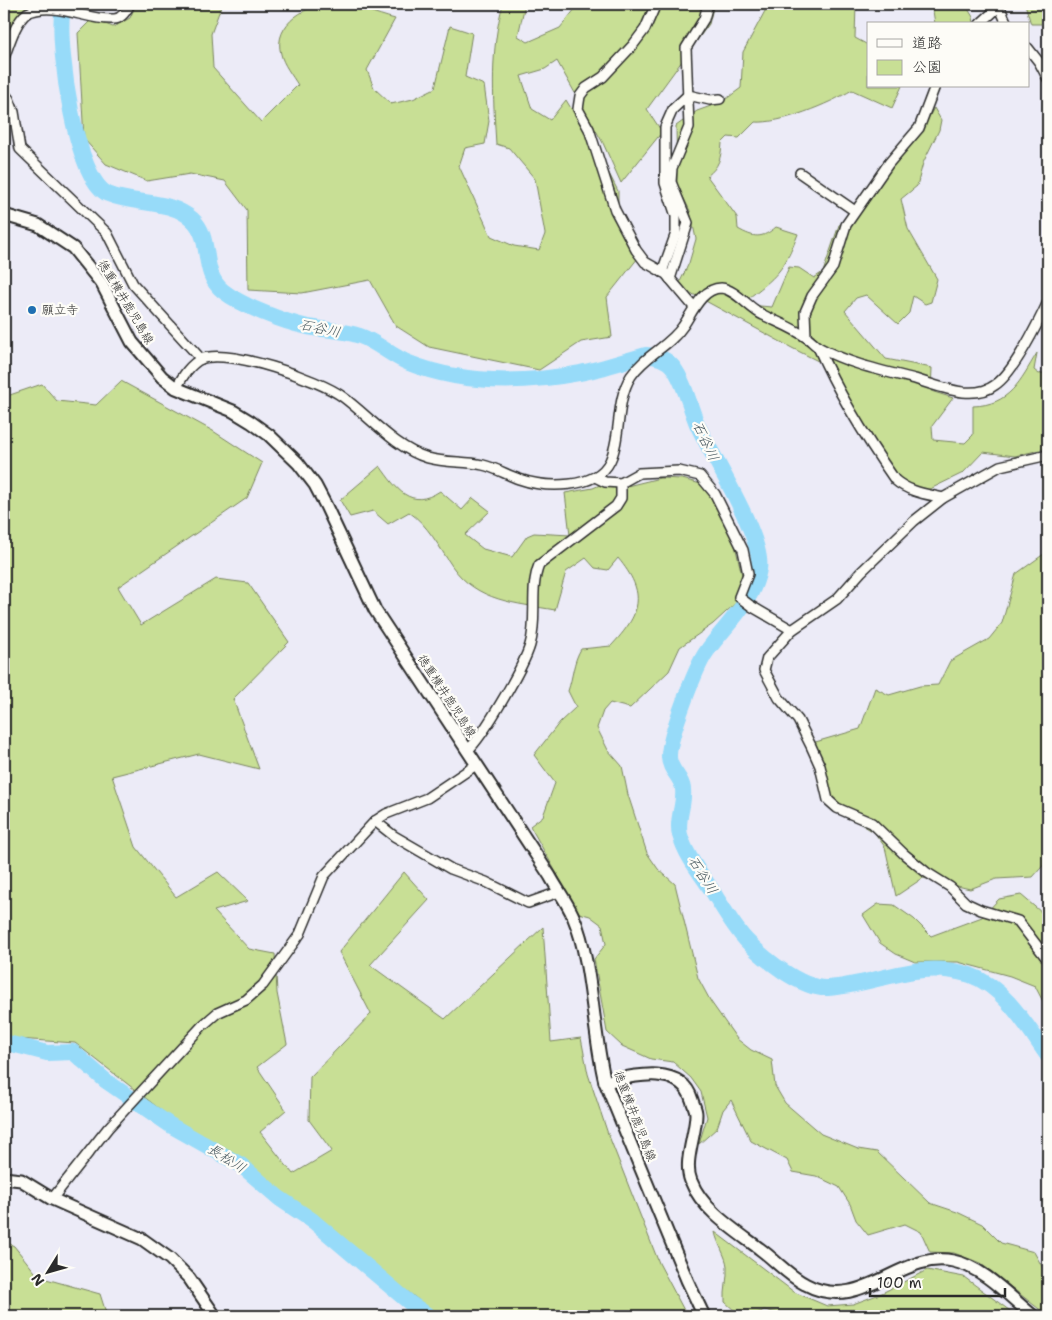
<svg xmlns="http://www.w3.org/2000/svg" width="1052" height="1320" font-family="'Shantell Sans','Klee One',sans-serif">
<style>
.green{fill:#c8df95;stroke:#7a8560}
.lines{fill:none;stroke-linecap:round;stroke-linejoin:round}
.river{stroke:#97dbf9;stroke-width:16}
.street-casing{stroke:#2b2b2b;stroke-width:12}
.secondary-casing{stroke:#2b2b2b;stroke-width:15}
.street{stroke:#fdfcf7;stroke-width:9}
.secondary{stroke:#fdfcf7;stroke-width:11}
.poi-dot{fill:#1f6fb2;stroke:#fdfcf7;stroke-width:2}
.labels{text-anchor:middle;stroke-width:4.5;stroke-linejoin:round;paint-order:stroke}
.street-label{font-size:12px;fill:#2b2b2b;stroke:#fdfcf7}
.poi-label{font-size:12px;fill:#2b2b2b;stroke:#fdfcf7;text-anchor:start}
.water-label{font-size:14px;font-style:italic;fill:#46575e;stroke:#fdfcf7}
</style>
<rect width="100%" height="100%" fill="#ecebf7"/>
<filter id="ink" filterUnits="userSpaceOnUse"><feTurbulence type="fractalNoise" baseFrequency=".02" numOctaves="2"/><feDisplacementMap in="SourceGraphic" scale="10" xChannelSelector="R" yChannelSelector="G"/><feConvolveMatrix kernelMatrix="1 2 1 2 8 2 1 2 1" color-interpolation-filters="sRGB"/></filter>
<g filter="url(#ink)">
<g class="green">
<path d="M 4,4 L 28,4 L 10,28 L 4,44 Z"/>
<path d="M 136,4 L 222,4 L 211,34 L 213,68 L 261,122 L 298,85 C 292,75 283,64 281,54 C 272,24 309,2 335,4 C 355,5 376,14 395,19 L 367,70 L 374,88 L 391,104 L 413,99 L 435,88 L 450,26 L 472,33 L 465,77 L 484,85 L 489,121 L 485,144 L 465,148 L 459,166 L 491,236 L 514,246 L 539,250 L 545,234 L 535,179 L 509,148 L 496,144 C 493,96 490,50 503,4 L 525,4 L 518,36 L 528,42 L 560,28 L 579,4 L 714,4 L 709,24 L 647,109 L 662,132 L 621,183 L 603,143 L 557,61 L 545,69 L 521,76 L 532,109 L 550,120 L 566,100 L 600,156 L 618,191 L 618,211 L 638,258 L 607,297 L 612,337 L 581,342 L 539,370 L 429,347 L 396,326 L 370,280 L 302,293 L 248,290 L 247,210 L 225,181 L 190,174 L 147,181 L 106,164 L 84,139 L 78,33 L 92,19 L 113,27 L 130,18 Z"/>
<path d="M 766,4 L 856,4 L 855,38 L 868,45 L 868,86 L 902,86 L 892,108 L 852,90 C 829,104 781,124 755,122 L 739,138 L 728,137 L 722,143 C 721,158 719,167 707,176 L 737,217 L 738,229 C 754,238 762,239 776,227 L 798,234 C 784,271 776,277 746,300 L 760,306 L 772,307 L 789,267 L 799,268 L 814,278 L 823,272 L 839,225 L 857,213 L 873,186 L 923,127 L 934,108 L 941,120 L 939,130 L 923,163 L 917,186 L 901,199 L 908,229 L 937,279 L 931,302 L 925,304 L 913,296 L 909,313 L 898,324 L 866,295 L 856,298 L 845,311 L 886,359 L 932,368 L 931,391 L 953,398 L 932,426 L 933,440 L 965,443 L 973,435 L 973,406 C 1010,405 1020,381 1037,353 L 1034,370 L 1039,374 L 1047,372 L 1048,368 L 1048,448 L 1015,456 L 983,452 L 963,473 L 926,491 L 900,480 L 880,461 L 830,367 L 792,348 L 678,286 L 689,263 L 696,239 L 690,211 L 677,184 L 676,126 L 697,111 L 722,102 L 741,88 L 743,52 L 765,11 Z"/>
<path d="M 932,4 L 965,4 L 973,17 L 974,24 L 935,24 Z"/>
<path d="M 1025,4 L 1048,4 L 1048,24 L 1031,24 Z"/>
<path d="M 121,381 L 213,431 L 262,463 L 247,498 L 118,587 L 141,625 L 216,579 L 248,583 L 289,642 L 233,699 L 259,769 L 199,754 L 112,776 L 136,847 L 176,897 L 218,872 L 248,901 L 214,911 L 249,949 L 275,954 L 277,993 L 287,1044 L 257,1067 L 286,1110 L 260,1132 L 293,1174 L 332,1151 L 309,1120 L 310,1077 L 371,1014 L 339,952 L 404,872 L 429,900 L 370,965 L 445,1019 L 543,927 L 551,1042 L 581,1038 L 588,1074 L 607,1131 L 659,1263 L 687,1316 L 439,1316 L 279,1191 L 166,1114 L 75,1043 L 4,1038 L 4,397 L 42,384 L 57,401 L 96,405 Z"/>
<path d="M 380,466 C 396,488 410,511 440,491 L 462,510 L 473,498 L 490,511 L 465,535 L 483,549 L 512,557 L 527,536 L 534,533 L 570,535 L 565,493 L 593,488 L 607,482 L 619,488 L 660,478 L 682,479 L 701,484 L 711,494 L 734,541 L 744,584 L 738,601 L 713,624 L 680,647 L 669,671 L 630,708 L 610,703 L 603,711 L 597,728 L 608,750 L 622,766 L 628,795 L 647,853 L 658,869 L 675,884 L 698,978 L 711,1002 L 737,1039 L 751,1050 L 772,1060 L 775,1086 L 785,1103 L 821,1134 L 858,1149 L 877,1152 L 930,1203 L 957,1212 L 982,1224 L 1001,1243 L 1034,1252 L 1048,1277 L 1048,1316 L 980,1263 L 954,1253 L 930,1252 L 921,1232 L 905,1224 L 868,1235 L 856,1220 L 850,1204 L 839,1187 L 816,1176 L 793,1172 L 787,1160 L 751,1141 L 731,1100 L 723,1110 L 717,1128 L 699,1144 L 707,1117 L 701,1092 L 691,1078 L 673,1062 L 651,1059 L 622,1046 L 607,1032 L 594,959 L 606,944 L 602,925 L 590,916 L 579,913 L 530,826 L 543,816 L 555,783 L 534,755 L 560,722 L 576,707 L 568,691 C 573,677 573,662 581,649 L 611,646 C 641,614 648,594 618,558 L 608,570 L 595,568 L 586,558 L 566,572 L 555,610 C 516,603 477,602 452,566 C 439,547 428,525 409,512 L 388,524 L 373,511 L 350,517 L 340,500 Z"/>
<path d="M 1048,551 L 1048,860 L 1033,877 L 996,879 L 970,889 L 923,878 L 896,896 L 885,847 L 874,832 L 844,814 L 831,800 L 812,743 L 860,729 L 875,688 L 889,695 L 920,686 L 938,685 L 950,661 L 989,639 L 1002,623 L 1016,574 Z"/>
<path d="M 1021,895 L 1048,918 L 1048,1011 L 1035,986 L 1010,976 L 958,962 L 915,962 L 896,954 L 880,943 L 863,915 L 878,904 L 894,905 L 914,919 L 931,936 L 982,917 L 999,899 Z"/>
<path d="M 715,1232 L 794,1292 L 827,1306 L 853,1304 L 880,1294 L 927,1270 L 964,1277 L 1017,1316 L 794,1316 L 764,1310 C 745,1320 740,1316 725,1302 C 724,1290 728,1278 727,1266 C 726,1256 717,1243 715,1232 Z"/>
<path d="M 4,1241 L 14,1246 L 39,1277 L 100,1294 L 107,1316 L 4,1316 Z"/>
</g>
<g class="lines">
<g class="river">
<path d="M 62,15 C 58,49 75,179 108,194 C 134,205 170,199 192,219 C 214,239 199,272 223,291 C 242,306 284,322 308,327 C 325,330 343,330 360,336 C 377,342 391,356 409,363 C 464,385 522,384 580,373 C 602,369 624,361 646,355 C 656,356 666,358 673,367 C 685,383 689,405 697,424 C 711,455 765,539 759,569 C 753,603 726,624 707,651 C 696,666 668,739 669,757 C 669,770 682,777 683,789 C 685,805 676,819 680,835 C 687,859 704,877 716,897 C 725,911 734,927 746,940 C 763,958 802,990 828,988 C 878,985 917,958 970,975 C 1005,987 1028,1028 1048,1056"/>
<path d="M 4,1042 L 47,1053 L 73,1052 L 106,1081 L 170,1125 L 241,1165 L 279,1198 L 313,1221 L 410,1303 L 429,1316"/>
</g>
<g class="street-casing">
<g id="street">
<path d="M 656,4 L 645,29 L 633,45 L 603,77 L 586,88 L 580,96 L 578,109 L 589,129 L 615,210 L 636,250 L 645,262 L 666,274 L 694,307"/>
<path d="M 1000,8 L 1007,24"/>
<path d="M 980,24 L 1002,4"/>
<path d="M 1028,48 L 1039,62 L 1048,79"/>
<path d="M 4,58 C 9,45 15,22 27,13 C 54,0 87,21 114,19 C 121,19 127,10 130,4"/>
<path d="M 4,93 L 9,99 L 14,112 L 20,149 L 107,233 L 133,284 L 201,359"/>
<path d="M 800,173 L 855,211"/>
<path d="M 662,272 L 676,233 L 676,216 L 665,183 L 665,127 L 673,109 L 688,95 L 710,100 L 720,99"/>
<path d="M 670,279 L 688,223 L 671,182 L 672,168 L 689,127 L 686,48 L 704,19 L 708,4"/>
<path d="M 806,337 L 805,312 L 812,296 L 833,267 L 846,225 L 889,163 L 919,128 L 935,86"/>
<path d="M 818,347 C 839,395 865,437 895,480 C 909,492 926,494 943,498"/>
<path d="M 176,388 C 182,378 189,365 201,359 C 227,348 319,379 343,397 C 370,417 395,448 428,458 C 446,463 465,461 483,465 C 496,468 507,475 519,479 C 545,488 596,490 610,461 C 622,435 615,401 631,376 C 645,355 670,346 683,326 C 692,313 702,288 721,288 C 735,289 750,309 763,315 C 777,322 794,328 807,338 C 812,341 815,346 820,348 C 849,364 883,371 915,379 C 930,384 947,390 963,392 C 974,393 986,392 995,385 C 1014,373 1038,323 1048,302"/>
<path d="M 1048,455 L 1000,466 L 943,498 L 914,521 L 861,572 L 837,599 L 792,630 L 767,658 L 764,670 L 779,698 L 798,720 L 811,746 L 820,766 L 828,800 L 837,808 L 872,823 L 904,854 L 926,872 L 950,887 L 966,903 L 981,910 L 1018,921 L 1048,960"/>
<path d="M 597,478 L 605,482 L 621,483 L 639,473 L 679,471 L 700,476 L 715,494 L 743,550 L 748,574 L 739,597 L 751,606 L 792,630"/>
<path d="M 467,751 C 483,737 524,666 530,645 C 538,619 529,590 539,565 L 616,506 L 621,498 L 621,483"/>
<path d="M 375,821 L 394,836 L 451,869 L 486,882 L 528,903 L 559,892"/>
<path d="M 52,1199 L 108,1128 L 202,1026 L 217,1013 L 246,1000 L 263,985 L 300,934 L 324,876 L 375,821 L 386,814 L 427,798 L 476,765"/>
</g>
</g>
<g class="secondary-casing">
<g id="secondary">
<path d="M 4,215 L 38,225 L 73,248 L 102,284 L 132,342 L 162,377 L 176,388 L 233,411 L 251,422 L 269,435 L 298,463 L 315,485 L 326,506 L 375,610 L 550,876 C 557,889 567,902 573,916 C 593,963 592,1030 605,1082 L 687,1280 L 704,1316"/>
<path d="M 605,1082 C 632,1076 681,1063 692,1100 C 693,1104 696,1109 696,1114 C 696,1134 683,1162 691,1181 C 702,1210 736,1231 760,1249 C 775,1260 789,1276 805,1284 C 862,1315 900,1250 953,1261 C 983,1267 1010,1297 1033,1316"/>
<path d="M 4,1178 L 21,1180 L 52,1199 L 142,1239 L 170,1259 L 189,1278 L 215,1316"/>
</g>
</g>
<use href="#street" class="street"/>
<use href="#secondary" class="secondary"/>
</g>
</g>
<circle class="poi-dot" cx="32" cy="310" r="5"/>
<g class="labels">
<g class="street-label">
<text transform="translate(126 302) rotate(59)" y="4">徳重横井鹿児島線</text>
<text transform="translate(447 696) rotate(57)" y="4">徳重横井鹿児島線</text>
<text transform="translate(635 1116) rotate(69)" y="4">徳重横井鹿児島線</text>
</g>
<g class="poi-label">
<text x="42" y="314">願立寺</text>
</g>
<g class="water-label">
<text transform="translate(320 328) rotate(12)" y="5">石谷川</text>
<text transform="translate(706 441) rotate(65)" y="5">石谷川</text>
<text transform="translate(703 875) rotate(58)" y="5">石谷川</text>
<text transform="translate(227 1158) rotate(32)" y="5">長松川</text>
</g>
</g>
<rect width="1052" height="1320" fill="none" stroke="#fdfcf7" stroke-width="20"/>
<rect x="10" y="10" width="1032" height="1300" fill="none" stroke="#2b2b2b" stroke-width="2" filter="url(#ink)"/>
<rect x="867" y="22" width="162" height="65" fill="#fdfcf7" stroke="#a9a8a5"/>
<rect x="877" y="39" width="25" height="8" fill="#fdfcf7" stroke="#a9a8a5"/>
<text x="912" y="48" font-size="15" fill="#2b2b2b">道路</text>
<rect x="877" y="60" width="25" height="15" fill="#c8df95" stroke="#a9a8a5"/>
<text x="912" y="72" font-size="15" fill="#2b2b2b">公園</text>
<g transform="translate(48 1272) rotate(233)" stroke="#fdfcf7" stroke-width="4" paint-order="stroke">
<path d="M0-4L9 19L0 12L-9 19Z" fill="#2b2b2b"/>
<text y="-8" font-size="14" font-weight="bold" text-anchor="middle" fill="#2b2b2b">N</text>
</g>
<path d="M870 1288v8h135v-8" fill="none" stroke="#2b2b2b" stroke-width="2.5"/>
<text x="877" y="1288" font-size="15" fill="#2b2b2b" stroke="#fdfcf7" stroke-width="4" paint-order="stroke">100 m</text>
</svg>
